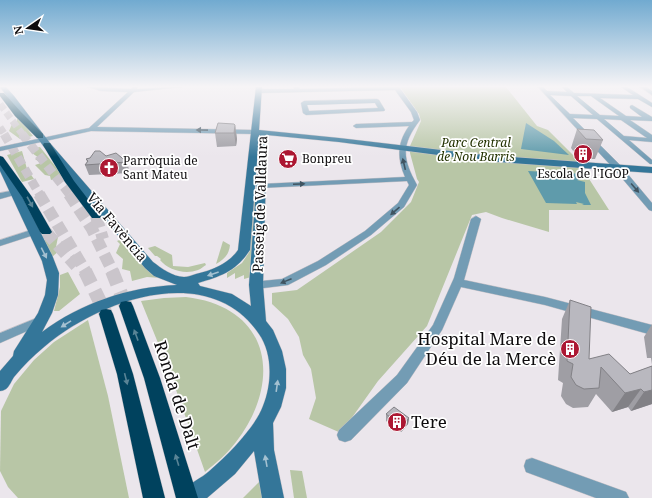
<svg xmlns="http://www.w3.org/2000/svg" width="652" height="498" font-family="'Noto Serif',serif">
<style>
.green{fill:#b8c6a6}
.water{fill:#5f9bab}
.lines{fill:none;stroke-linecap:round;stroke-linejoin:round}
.highway-tunnel-far3{stroke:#cac5cb;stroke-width:7;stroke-dasharray:7 3.5;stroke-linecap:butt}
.highway-tunnel-far2{stroke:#cac5cb;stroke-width:9;stroke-dasharray:9 4.5;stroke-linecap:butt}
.highway-tunnel-far1{stroke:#cac5cb;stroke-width:12;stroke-dasharray:12 5.5;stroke-linecap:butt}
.highway-tunnel{stroke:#cac5cb;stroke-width:14;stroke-dasharray:14 8;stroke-linecap:butt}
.street-casing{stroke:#c8c3c8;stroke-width:1}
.secondary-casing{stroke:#c8c3c8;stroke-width:1}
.highway-casing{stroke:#c8c3c8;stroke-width:1}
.street{fill:#739cb4;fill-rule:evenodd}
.secondary{fill:#347699;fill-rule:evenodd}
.highway{fill:#00425e;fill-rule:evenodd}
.wall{fill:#9f9ea4}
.shaded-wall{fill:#828186}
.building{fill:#b9b8bf;stroke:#828186}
.oneway{fill:#405461}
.oneway2{fill:#598496}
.oneway3{fill:#a4c1d1}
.labels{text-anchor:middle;stroke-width:3.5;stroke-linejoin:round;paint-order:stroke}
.far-park-label{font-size:12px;font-style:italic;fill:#223100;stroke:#fff}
.far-poi-label{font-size:12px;fill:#0e0c0e;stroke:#fff;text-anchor:start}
.street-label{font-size:14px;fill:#0e0c0e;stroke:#fff}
.near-poi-label{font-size:17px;fill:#0e0c0e;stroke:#fff;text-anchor:end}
.near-street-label{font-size:17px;fill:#0e0c0e;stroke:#fff}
</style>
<rect width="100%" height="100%" fill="#ebe6ec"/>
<g class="green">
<path d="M 400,87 L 506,87 L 537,126 L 548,130 L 575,157 L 609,210 L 549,210 L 549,232 L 502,218 L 486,212 L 472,215 L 427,326 L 378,381 L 341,433 L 309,419 L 316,398 L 311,369 L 303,355 L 299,337 L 288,319 L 272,304 L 272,293 L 297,290 L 381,232 L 411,202 L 419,182 L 417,179 L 410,153 L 410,146 L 421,121 L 419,114 Z"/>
<path d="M 17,115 L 33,136 L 20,139 L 9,131 L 12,124 L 17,122 Z"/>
<path d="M 40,147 L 63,176 L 51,180 L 50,176 L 45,175 L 35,165 L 41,163 L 35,159 L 39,158 L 32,153 L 29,149 Z"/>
<path d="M 22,151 L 27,169 L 34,179 L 22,182 L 7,155 Z"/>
<path d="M 254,192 L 257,192 L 251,277 L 244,279 L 244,275 L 235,279 L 235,273 L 227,278 L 227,273 L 242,263 L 250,251 Z"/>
<path d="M 55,237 L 58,237 L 56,247 L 61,249 L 52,257 L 44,240 Z"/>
<path d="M 122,239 L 161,278 L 147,277 L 132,281 L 130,271 L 122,269 L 123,259 L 116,253 L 120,244 L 117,241 Z"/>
<path d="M 223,241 L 230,245 C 229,254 225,259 216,264 Z"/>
<path d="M 155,246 L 172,255 L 173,266 L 188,267 L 205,263 L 206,265 C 204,266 201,269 198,270 C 185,275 168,270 160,260 L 161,259 L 157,256 L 155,256 L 148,248 Z"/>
<path d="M 68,272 L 80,294 L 59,311 L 54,311 L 60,287 L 60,275 Z"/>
<path d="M 186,297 C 271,307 283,381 236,442 C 227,454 216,463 205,472 L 169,370 L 141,301 L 164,298 Z"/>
<path d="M 88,320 L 108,396 L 129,498 L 18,498 L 8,487 L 0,471 L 1,411 L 14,384 L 34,360 L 54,342 Z"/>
<path d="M 290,470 L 302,471 L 307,498 L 294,498 Z"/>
<path d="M 261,480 L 264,498 L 243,498 Z"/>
</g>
<g class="water">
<path d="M 526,123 L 554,141 L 569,155 L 521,149 Z"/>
<path d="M 528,171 L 585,174 L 586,178 L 577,180 L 585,182 L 585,193 L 591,205 L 582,205 L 584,204 L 576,202 L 577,204 L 546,203 Z"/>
</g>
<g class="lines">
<g class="highway-tunnel-far3">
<path d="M 0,104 L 23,135"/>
<path d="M 0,127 L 5,135"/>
</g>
<g class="highway-tunnel-far2">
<path d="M 4,134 L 40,195"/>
<path d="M 22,134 L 70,195"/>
</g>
<g class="highway-tunnel-far1">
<path d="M 39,194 L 86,272"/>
<path d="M 69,194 L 92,229 L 113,272"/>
<path d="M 96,216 L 103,239"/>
<path d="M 46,232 L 76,266"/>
</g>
<g class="highway-tunnel">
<path d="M 85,271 L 106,314"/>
<path d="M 112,271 L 126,306"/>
</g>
<g class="street-casing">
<g id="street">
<path d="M 88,87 L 131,89 L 133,87 L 137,87 L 137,89 L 182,87 L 134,92 L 97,127 L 255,130 L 258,132 L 255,134 L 91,131 L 0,151 L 0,147 L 89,128 L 128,92 L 101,91 Z"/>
<path d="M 294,87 L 299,87 L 300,89 L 399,87 L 417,112 L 420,120 C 401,145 402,158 417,185 L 404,207 L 371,235 L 326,265 L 288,285 L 256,289 L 252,288 L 250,285 L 252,282 L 282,279 L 318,261 L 365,231 L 398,203 L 409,185 L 407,181 L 260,188 L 248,183 L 248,179 L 254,179 L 261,184 L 405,177 C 397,158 397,143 409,126 L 356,128 L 353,126 L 356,124 L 412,122 L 414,120 L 411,112 L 395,90 L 258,93 L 255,91 L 258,89 L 294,89 Z"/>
<path d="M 538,87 L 543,87 L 547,91 L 567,92 L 562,87 L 567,87 L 574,93 L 633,95 L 621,87 L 627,87 L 652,103 L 652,107 L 638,99 L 600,98 L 626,116 L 642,117 L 630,108 L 630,106 L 632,105 L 652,117 L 652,121 L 630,120 L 652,135 L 652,142 L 629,140 L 652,160 L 652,164 L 650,164 L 597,119 L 573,118 L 621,166 L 652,203 L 652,211 L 649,210 L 615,170 ZM 550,95 L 571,96 L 593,115 L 570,114 ZM 577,96 L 591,96 L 619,116 L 600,115 ZM 604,119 L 621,120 L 647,138 L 624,136 Z"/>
<path d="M 640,87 L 646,87 L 652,91 L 652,95 Z"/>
<path d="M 377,99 L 379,100 L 385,110 L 384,111 L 306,115 L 303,113 L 301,103 L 304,101 ZM 375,103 L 378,108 L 309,111 L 307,105 Z"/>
<path d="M 15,190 L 19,192 L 18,194 L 0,199 L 0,193 Z"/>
<path d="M 476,216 L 481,219 L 464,280 L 545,297 L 652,325 L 652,335 L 545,305 L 461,287 L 442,330 L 407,383 L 351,440 L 345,442 L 339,440 L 337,435 L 339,430 L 397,375 L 433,325 L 454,278 L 471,219 Z"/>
<path d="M 34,229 L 37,230 L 39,232 L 37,234 L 0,246 L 0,240 Z"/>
<path d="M 39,317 L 43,318 L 45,321 L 43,324 L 0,343 L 0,333 Z"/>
<path d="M 532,458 L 626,492 L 629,498 L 596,498 L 526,472 L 524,466 L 526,460 Z"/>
</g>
</g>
<g class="secondary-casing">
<path id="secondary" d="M 0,87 L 6,87 L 14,96 L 50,143 L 153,262 C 161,268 173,277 184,277 C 188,277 192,275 196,274 C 213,270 228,264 238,250 L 256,87 L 262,87 L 259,130 L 339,138 L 484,155 L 652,167 L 652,173 L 484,161 L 339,142 L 267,135 L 263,285 L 266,321 L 273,330 L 282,351 L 286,369 L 286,388 L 281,407 L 273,423 L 274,450 L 284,498 L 262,498 L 254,451 L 235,474 L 207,498 L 178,498 C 183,486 197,481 207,473 C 225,458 255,428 263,406 C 272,384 273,354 259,334 C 209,260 99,300 44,347 C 33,356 23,366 14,377 C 12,380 9,387 6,389 C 4,390 2,391 0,391 L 0,371 L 13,356 L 14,351 L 38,313 L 45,295 L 47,280 L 42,261 L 0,171 L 0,158 L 4,161 L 52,255 L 59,273 L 58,295 L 52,313 L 42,332 C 81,303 128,287 177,285 L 154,276 L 145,268 L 44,147 ZM 259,135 L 260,135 L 249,285 L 251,306 L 232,294 L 200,286 L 198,283 C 222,276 236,271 250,250 Z"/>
</g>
<g class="highway-casing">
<g id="highway">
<path d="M 0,93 L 4,93 L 21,112 L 43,134 L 43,138 L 37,138 L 15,116 L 0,96 Z"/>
<path d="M 44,143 L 50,143 L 74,181 L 101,216 L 100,218 L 92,218 L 65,182 L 43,145 Z"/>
<path d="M 0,156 L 3,157 L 32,197 L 52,232 L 50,234 L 42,234 L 40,232 L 22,197 L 0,165 Z"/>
<path d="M 126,301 L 131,302 L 133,306 L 160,378 L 198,498 L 176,498 L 144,378 L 119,306 L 121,302 Z"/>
<path d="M 106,309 L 111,310 L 113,314 L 133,374 L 165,498 L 143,498 L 117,374 L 99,314 L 101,310 Z"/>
</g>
</g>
<use href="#street" class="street"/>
<use href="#secondary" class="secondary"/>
<use href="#highway" class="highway"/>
</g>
<g class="wall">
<path d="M 235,125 L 237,139 L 236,146 L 217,147 L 215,133 Z"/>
<path d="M 577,129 L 603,140 L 595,159 L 579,159 L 571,148 Z"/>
<path d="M 106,156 L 127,162 L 130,173 L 89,175 L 85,165 L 87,162 L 86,159 Z"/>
<path d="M 570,300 L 589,359 L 630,374 L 652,366 L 652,404 L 631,411 L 628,407 L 612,412 L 596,394 L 588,407 L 573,408 L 566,404 L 561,396 L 563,383 L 558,380 L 562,319 Z"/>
<path d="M 652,324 L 652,365 L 651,358 L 647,358 L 644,337 Z"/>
<path d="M 386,414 L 409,418 L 408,424 L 401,432 L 386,421 Z"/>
</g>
<g class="shaded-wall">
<path d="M 235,125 L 237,139 L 236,146 L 234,133 Z"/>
<path d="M 641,389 L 628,407 L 612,412 L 625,393 Z"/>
<path d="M 652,390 L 652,404 L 631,411 L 644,392 Z"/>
<path d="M 409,418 L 408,424 L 401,432 L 402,426 Z"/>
</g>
<g class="building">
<path d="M 218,123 L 234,124 L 235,125 L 234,133 L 215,133 Z"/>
<path d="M 577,129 L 594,130 L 603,140 L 586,139 Z"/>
<path d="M 95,151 L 100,151 L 106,156 L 116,153 L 127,162 L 85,165 L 88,161 L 86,159 L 90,158 Z"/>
<path d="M 570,300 L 591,307 L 589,359 L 609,354 L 630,374 L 652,366 L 652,390 L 644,392 L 641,389 L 625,393 L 601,367 L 599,388 L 584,389 L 576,385 L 571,377 L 573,364 L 567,361 Z"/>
<path d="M 394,407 L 409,418 L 402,426 L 386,414 Z"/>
</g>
<defs><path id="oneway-solid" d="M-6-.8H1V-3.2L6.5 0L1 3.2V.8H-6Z"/></defs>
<g class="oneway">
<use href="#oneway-solid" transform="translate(202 130) rotate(-179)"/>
<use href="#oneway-solid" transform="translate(404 164) rotate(-103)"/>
<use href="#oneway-solid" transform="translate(299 184) rotate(-3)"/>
<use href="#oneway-solid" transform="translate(635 188) rotate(49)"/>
<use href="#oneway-solid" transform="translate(395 211) rotate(139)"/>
<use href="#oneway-solid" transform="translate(286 281) rotate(158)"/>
</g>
<g class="oneway2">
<use href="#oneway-solid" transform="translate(30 202) rotate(61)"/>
<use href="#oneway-solid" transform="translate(136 335) rotate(-110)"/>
<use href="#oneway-solid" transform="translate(126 379) rotate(76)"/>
<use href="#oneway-solid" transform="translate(177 460) rotate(-107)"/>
</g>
<g class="oneway3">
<use href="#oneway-solid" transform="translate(44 253) rotate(63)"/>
<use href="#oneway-solid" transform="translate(213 274) rotate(161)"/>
<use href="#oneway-solid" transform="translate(66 324) rotate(148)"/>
<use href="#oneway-solid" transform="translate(277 386) rotate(-82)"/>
<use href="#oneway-solid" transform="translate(266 461) rotate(-100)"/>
</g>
<linearGradient id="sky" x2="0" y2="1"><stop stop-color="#71aad0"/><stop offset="0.55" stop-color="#f6f4f6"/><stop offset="1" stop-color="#f6f4f6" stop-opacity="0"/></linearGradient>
<rect width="652" height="157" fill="url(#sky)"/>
<defs>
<g id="building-disc" transform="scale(1)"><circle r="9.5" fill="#ac1732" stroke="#fff"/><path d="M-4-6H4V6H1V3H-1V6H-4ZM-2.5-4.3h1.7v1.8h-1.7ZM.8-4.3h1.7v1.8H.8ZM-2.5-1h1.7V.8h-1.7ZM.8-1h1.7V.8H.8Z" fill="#fff"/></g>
<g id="supermarket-disc" transform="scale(1)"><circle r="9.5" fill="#ac1732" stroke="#fff"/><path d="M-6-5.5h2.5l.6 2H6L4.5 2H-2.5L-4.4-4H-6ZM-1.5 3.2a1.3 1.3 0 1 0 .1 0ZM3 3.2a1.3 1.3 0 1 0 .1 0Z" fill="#fff"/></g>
<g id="church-disc" transform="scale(1)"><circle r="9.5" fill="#ac1732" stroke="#fff"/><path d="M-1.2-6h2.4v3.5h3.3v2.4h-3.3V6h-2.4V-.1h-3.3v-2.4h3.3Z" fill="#fff"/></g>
</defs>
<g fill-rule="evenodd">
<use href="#building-disc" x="583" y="154"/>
<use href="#supermarket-disc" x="288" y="159"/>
<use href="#church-disc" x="109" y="168"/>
<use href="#building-disc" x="570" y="349"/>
<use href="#building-disc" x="397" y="422"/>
</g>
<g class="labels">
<g class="far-park-label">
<text x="476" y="147">Parc Central<tspan x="476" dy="14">de Nou Barris</tspan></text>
</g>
<g class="far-poi-label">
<text x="302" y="163">Bonpreu</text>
<text x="123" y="165">Parròquia de<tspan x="123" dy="14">Sant Mateu</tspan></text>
<text x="583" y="178" text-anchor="middle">Escola de l'IGOP</text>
</g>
<g class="street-label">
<text transform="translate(260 204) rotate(-88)" y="5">Passeig de Valldaura</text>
<text transform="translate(117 227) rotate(50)" y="5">Via Favència</text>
</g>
<g class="near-poi-label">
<text x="556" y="345">Hospital Mare de<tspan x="556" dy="20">Déu de la Mercè</tspan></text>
<text x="411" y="428" text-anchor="start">Tere</text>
</g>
<g class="near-street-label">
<text transform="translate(177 395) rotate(72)" y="6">Ronda de Dalt</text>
</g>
</g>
<g transform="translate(28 28) rotate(257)" stroke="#ffffff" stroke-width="3" paint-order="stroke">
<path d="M0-3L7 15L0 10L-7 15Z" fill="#0e0c0e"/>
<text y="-6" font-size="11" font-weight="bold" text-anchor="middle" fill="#0e0c0e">N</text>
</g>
</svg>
